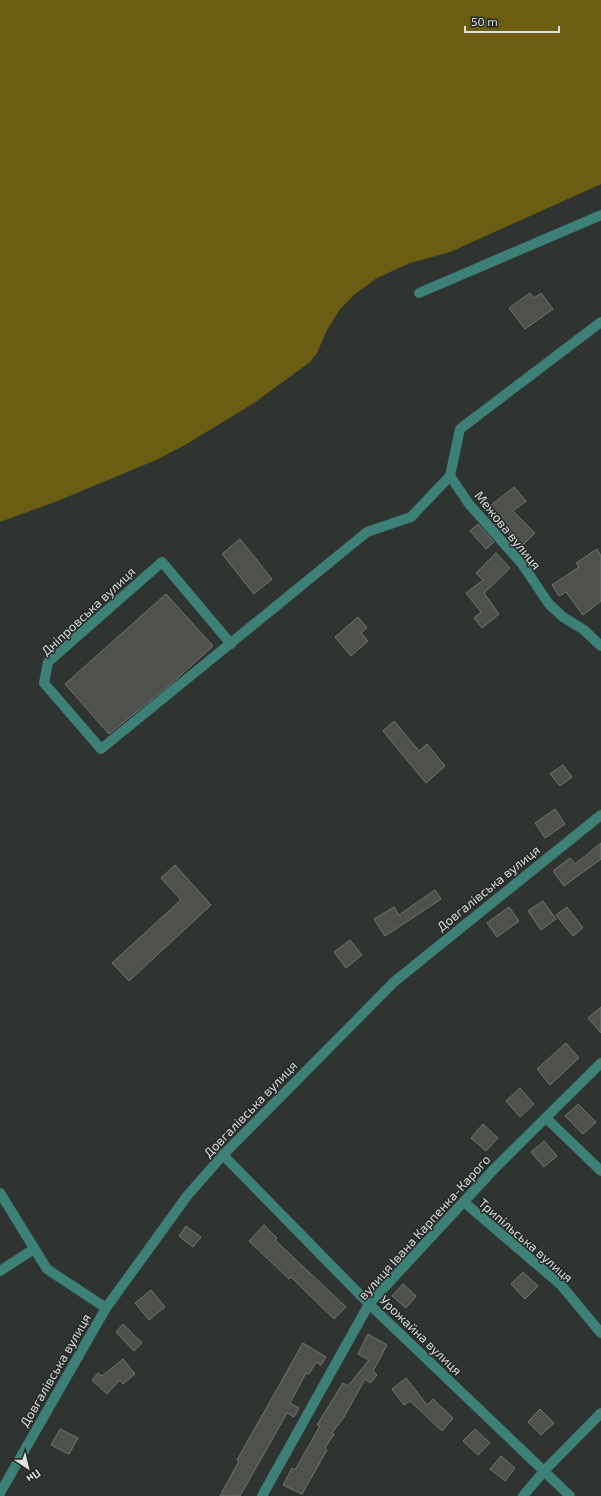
<svg xmlns="http://www.w3.org/2000/svg" width="601" height="1496" font-family="'Exo 2',sans-serif">
<style>
.green{fill:#6b5d12}
.building{fill:#4f524c;stroke:#72756f}
.lines{fill:none;stroke-linecap:round;stroke-linejoin:round}
.minor{stroke:#3c8078;stroke-width:10}
.labels{text-anchor:middle;stroke-width:3;stroke-linejoin:round;paint-order:stroke}
.street-label{font-size:13px;fill:#dcdfdd;stroke:#252a27}
</style>
<rect width="100%" height="100%" fill="#2f3431"/>
<path class="green" d="M 0,0 L 601,0 L 601,184 L 450,252 L 410,263 L 377,278 L 355,294 L 340,309 L 327,330 L 317,353 L 310,362 L 254,403 L 185,445 L 156,460 L 60,500 L 0,522 Z"/>
<g class="building">
<path d="M 530,293 L 534,298 L 541,293 L 553,309 L 525,329 L 509,308 Z"/>
<path d="M 514,487 L 526,501 L 513,511 L 535,533 L 521,547 L 506,531 L 503,533 L 488,515 L 494,510 L 490,506 Z"/>
<path d="M 478,524 L 494,542 L 486,549 L 470,531 Z"/>
<path d="M 240,539 L 272,579 L 254,594 L 222,554 Z"/>
<path d="M 597,549 L 601,556 L 601,601 L 583,615 L 566,592 L 559,596 L 552,585 L 579,567 L 576,563 Z"/>
<path d="M 496,553 L 510,568 L 484,593 L 499,614 L 482,628 L 474,618 L 481,612 L 466,593 L 483,580 L 476,573 Z"/>
<path d="M 166,594 L 213,646 L 170,685 L 109,734 L 65,684 Z"/>
<path d="M 358,617 L 367,628 L 361,633 L 368,641 L 351,656 L 335,637 Z"/>
<path d="M 394,721 L 419,751 L 427,744 L 445,766 L 426,783 L 383,731 Z"/>
<path d="M 563,765 L 572,777 L 560,786 L 550,774 Z"/>
<path d="M 555,809 L 565,824 L 545,838 L 535,823 Z"/>
<path d="M 601,843 L 601,859 L 564,886 L 553,871 L 570,858 L 575,864 Z"/>
<path d="M 175,865 L 211,905 L 129,981 L 112,963 L 181,900 L 161,878 Z"/>
<path d="M 435,890 L 441,899 L 385,936 L 374,919 L 394,907 L 399,915 Z"/>
<path d="M 543,901 L 556,919 L 541,930 L 528,911 Z"/>
<path d="M 509,907 L 519,921 L 497,937 L 487,923 Z"/>
<path d="M 567,907 L 583,928 L 573,936 L 556,915 Z"/>
<path d="M 350,940 L 362,955 L 346,968 L 334,952 Z"/>
<path d="M 601,1007 L 601,1033 L 588,1018 Z"/>
<path d="M 566,1043 L 579,1058 L 550,1085 L 537,1069 Z"/>
<path d="M 520,1088 L 534,1104 L 520,1117 L 506,1101 Z"/>
<path d="M 578,1104 L 596,1122 L 583,1134 L 565,1116 Z"/>
<path d="M 483,1124 L 498,1138 L 486,1151 L 471,1138 Z"/>
<path d="M 544,1141 L 557,1156 L 544,1167 L 531,1152 Z"/>
<path d="M 264,1225 L 277,1238 L 275,1240 L 346,1307 L 334,1319 L 291,1277 L 289,1279 L 249,1241 Z"/>
<path d="M 186,1226 L 201,1237 L 193,1247 L 179,1236 Z"/>
<path d="M 523,1272 L 538,1286 L 525,1299 L 511,1284 Z"/>
<path d="M 403,1284 L 416,1296 L 406,1308 L 392,1296 Z"/>
<path d="M 151,1290 L 165,1307 L 149,1320 L 135,1303 Z"/>
<path d="M 123,1324 L 142,1343 L 134,1351 L 116,1332 Z"/>
<path d="M 368,1334 L 387,1345 L 373,1371 L 377,1375 L 370,1383 L 365,1379 L 344,1417 L 332,1433 L 334,1434 L 325,1448 L 327,1450 L 302,1494 L 283,1485 L 292,1468 L 295,1470 L 320,1426 L 317,1425 L 343,1383 L 348,1386 L 369,1360 L 358,1354 Z"/>
<path d="M 303,1343 L 326,1357 L 321,1365 L 316,1362 L 309,1374 L 306,1373 L 290,1403 L 299,1408 L 294,1417 L 287,1413 L 240,1496 L 220,1496 L 239,1461 L 237,1460 Z"/>
<path d="M 123,1359 L 135,1374 L 123,1384 L 120,1380 L 107,1394 L 92,1380 L 98,1373 L 102,1376 Z"/>
<path d="M 406,1378 L 427,1405 L 433,1399 L 453,1418 L 442,1431 L 410,1401 L 404,1405 L 392,1389 Z"/>
<path d="M 540,1409 L 554,1423 L 541,1435 L 528,1422 Z"/>
<path d="M 60,1429 L 78,1438 L 69,1454 L 51,1445 Z"/>
<path d="M 475,1429 L 490,1443 L 478,1455 L 463,1441 Z"/>
<path d="M 501,1456 L 515,1468 L 505,1481 L 490,1469 Z"/>
</g>
<g class="lines">
<g class="minor">
<path d="M 419,293 L 601,215"/>
<path d="M 601,322 L 460,429 L 450,476 L 469,504 L 522,564 L 549,604 L 563,617 L 584,630 L 601,646"/>
<path d="M 231,644 L 162,562 L 48,662 L 44,683 L 101,749 L 367,532 L 411,517 L 450,476"/>
<path d="M 546,1118 L 601,1171"/>
<path d="M 223,1155 L 369,1304 L 570,1496"/>
<path d="M 0,1193 L 47,1269 L 106,1308"/>
<path d="M 465,1203 L 561,1285 L 601,1333"/>
<path d="M 0,1271 L 34,1249"/>
<path d="M 0,1493 L 106,1308 L 187,1196 L 223,1155 L 394,982 L 601,815"/>
<path d="M 262,1496 L 369,1304 L 495,1168 L 601,1063"/>
<path d="M 523,1496 L 544,1471 L 601,1413"/>
</g>
</g>
<g class="labels">
<g class="street-label">
<text transform="translate(508 530) rotate(51)" y="5">Межова вулиця</text>
<text transform="translate(88 611) rotate(-43)" y="5">Дніпровська вулиця</text>
<text transform="translate(488 888) rotate(-39)" y="5">Довгалівська вулиця</text>
<text transform="translate(250 1109) rotate(-46)" y="5">Довгалівська вулиця</text>
<text transform="translate(424 1227) rotate(-48)" y="5">вулиця Івана Карпенка-Карого</text>
<text transform="translate(526 1240) rotate(41)" y="5">Трипільська вулиця</text>
<text transform="translate(421 1335) rotate(44)" y="5">Урожайна вулиця</text>
<text transform="translate(55 1370) rotate(-60)" y="5">Довгалівська вулиця</text>
</g>
</g>
<g transform="translate(28 1468) rotate(145)" stroke="#252a27" stroke-width="3" paint-order="stroke">
<path d="M0-3L7 15L0 10L-7 15Z" fill="#dcdfdd"/>
<text y="-6" font-size="11" font-weight="bold" text-anchor="middle" fill="#dcdfdd">Пн</text>
</g>
<path d="M465 26v6h94v-6" fill="none" stroke="#dcdfdd" stroke-width="2"/>
<text x="471" y="26" font-size="12" fill="#dcdfdd" stroke="#252a27" stroke-width="3" paint-order="stroke">50 m</text>
</svg>
